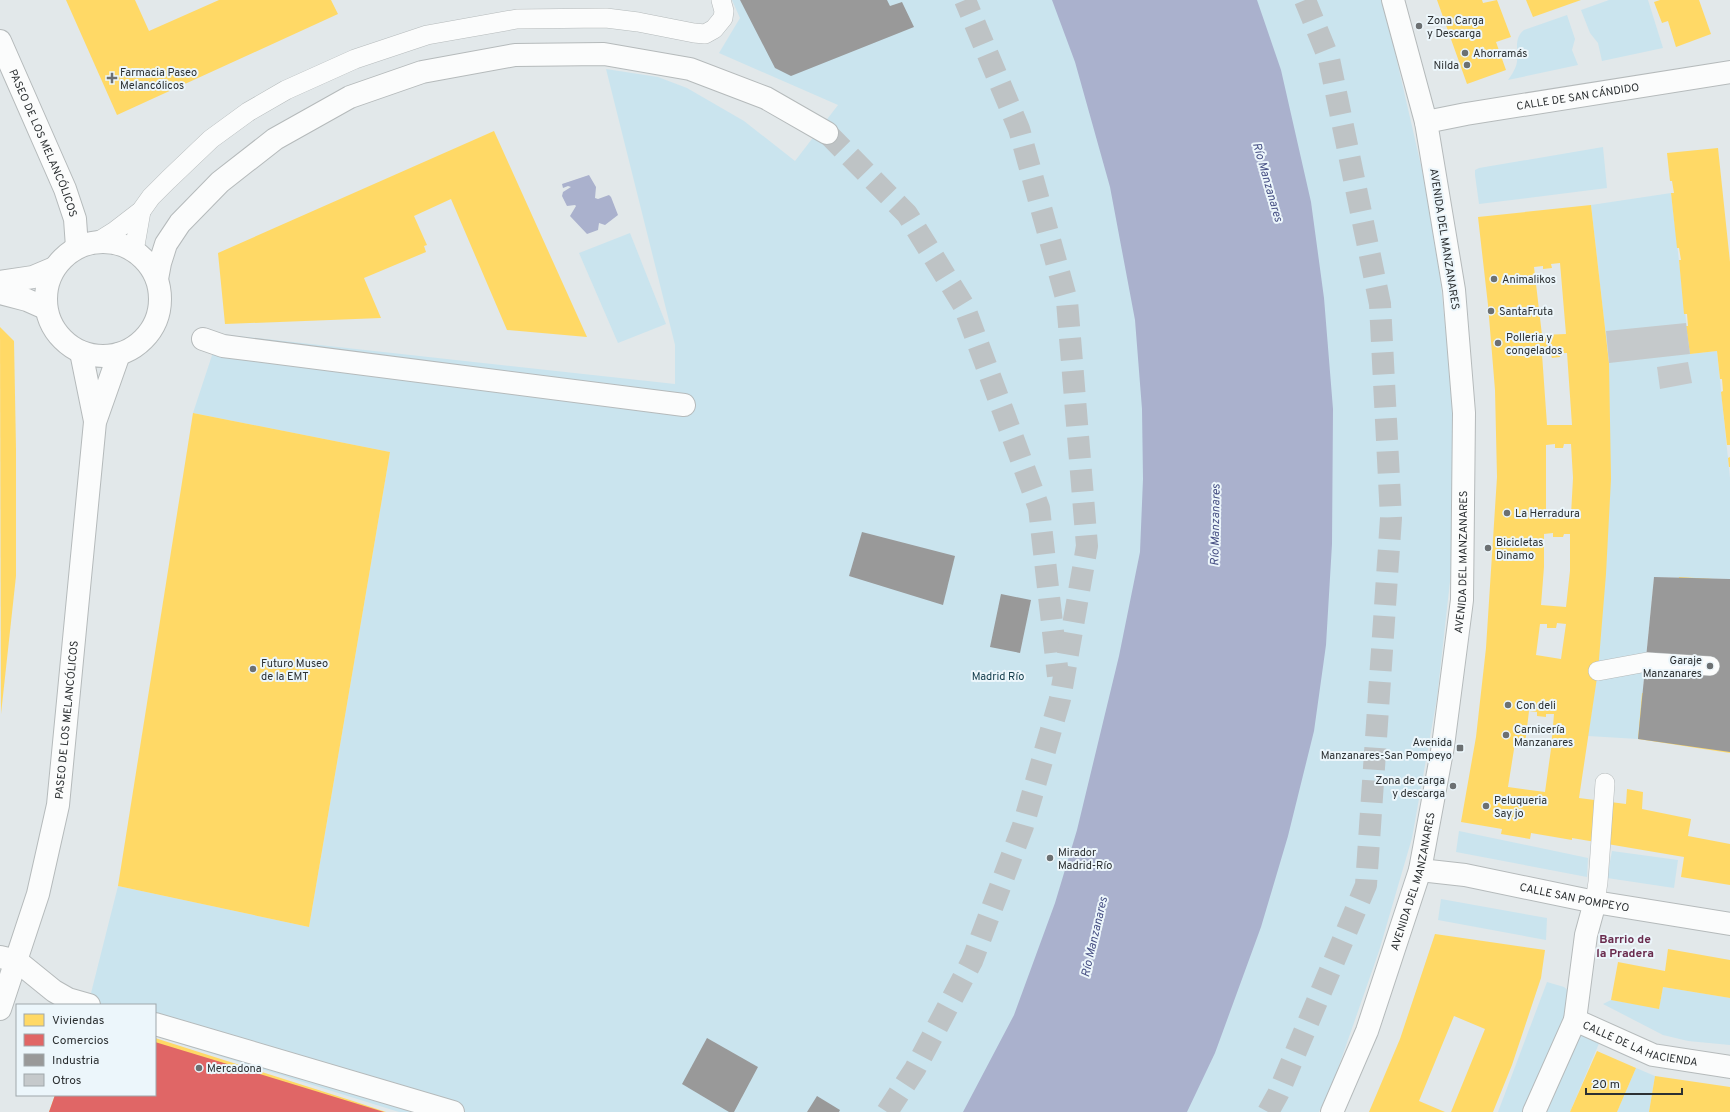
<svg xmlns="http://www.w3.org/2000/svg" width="1730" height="1112" font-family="Overpass,sans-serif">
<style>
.green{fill:#cae4ee}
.water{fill:#aab1cd}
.homes{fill:#ffd966;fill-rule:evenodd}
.shops{fill:#e06666}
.industry{fill:#999}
.building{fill:#c5c9cb}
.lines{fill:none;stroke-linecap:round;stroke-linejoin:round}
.motorway-tunnel{stroke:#bec3c5;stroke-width:22;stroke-dasharray:22 11;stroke-linecap:butt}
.service-casing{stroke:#b5babb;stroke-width:20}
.pedestrian-casing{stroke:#b5babb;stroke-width:24}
.minor-casing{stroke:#b5babb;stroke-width:24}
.tertiary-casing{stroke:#b5babb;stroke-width:24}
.motorway-casing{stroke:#b5babb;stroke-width:24}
.service{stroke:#fbfcfc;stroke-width:19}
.pedestrian{stroke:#fbfcfc;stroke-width:22}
.minor{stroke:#fbfcfc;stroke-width:22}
.tertiary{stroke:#fbfcfc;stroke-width:22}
.motorway{stroke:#fbfcfc;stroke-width:22}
.poi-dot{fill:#6c7072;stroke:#ecf6fb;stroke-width:1.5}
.labels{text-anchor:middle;stroke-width:4;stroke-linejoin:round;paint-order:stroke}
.poi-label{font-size:11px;fill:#2c3032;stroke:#ecf6fb;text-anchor:start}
.street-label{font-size:11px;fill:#2c3032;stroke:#ecf6fb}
.park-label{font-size:11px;fill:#133c4b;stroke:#ecf6fb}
.water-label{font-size:12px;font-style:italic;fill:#475084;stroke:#ecf6fb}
.neighbourhood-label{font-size:12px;font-weight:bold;fill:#692a4c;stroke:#ecf6fb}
</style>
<rect width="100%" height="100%" fill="#e2e8ea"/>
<g class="green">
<path d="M 732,0 L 1383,0 L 1434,222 L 1456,426 L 1451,572 L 1437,698 L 1412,838 L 1379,951 L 1334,1080 L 1319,1112 L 399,1112 L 155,1036 L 155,1005 L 88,1005 L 118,886 L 309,927 L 390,452 L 193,413 L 219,334 L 675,384 L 675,345 L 606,69 L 658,77 L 687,88 L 744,121 L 795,161 L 838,105 L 719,53 L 740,18 Z"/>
<path d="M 1609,0 L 1648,0 L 1663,48 L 1602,61 L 1598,43 L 1590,33 L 1581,10 Z"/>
<path d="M 1567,15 L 1575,39 L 1572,50 L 1578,65 L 1508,80 C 1511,76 1514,71 1516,66 C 1520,54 1512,39 1524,30 Z"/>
<path d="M 1603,147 L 1607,188 L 1479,204 L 1475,175 L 1475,170 L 1479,168 Z"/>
<path d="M 1671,193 L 1690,354 L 1717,351 L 1730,478 L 1730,579 L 1654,577 L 1638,739 L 1588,736 L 1597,673 L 1609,363 L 1591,205 Z"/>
<path d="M 630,233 L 666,324 L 618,343 L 579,253 Z"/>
<path d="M 1459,831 L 1588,858 L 1587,877 L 1456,852 Z"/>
<path d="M 1612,851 L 1678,860 L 1674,888 L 1607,878 Z"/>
<path d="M 1441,899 L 1547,918 L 1546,940 L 1438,920 Z"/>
<path d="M 1547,982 L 1564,987 L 1571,993 L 1565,1018 L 1524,1112 L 1498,1112 Z"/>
<path d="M 1663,987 L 1730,998 L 1730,1045 L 1688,1041 L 1663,1035 L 1603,1004 L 1611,1000 L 1659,1008 Z"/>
<path d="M 1579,1032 L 1600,1041 L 1570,1112 L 1544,1112 Z"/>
<path d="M 1636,1068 L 1655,1076 L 1649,1112 L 1617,1112 Z"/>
</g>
<g class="water">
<path d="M 1052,0 L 1257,0 L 1281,70 L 1311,202 L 1324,298 L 1333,409 L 1332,544 L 1326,645 L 1314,731 L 1288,836 L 1261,927 L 1215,1053 L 1187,1112 L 963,1112 L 1014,1015 L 1055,903 L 1077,830 L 1119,656 L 1140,552 L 1143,479 L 1142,409 L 1135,320 L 1110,187 L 1075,62 Z"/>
<path d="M 589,175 L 596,187 L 595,198 L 598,199 L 609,195 L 611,197 L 618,215 L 605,225 L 599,223 L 598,230 L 587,234 L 570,216 L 576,206 L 575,205 L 567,206 L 562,196 L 563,192 L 571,187 L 568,186 L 563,188 L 562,184 Z"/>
</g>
<g class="homes">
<path d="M 66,0 L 135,0 L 149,31 L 219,0 L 331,0 L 338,14 L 117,115 Z"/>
<path d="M 1437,0 L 1482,0 L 1483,3 L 1497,0 L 1511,37 L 1496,42 L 1506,70 L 1467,84 Z"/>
<path d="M 1526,0 L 1581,0 L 1533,17 Z"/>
<path d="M 1660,0 L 1699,0 L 1711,34 L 1676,47 L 1668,21 L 1662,23 L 1654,2 Z"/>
<path d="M 494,131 L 587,337 L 507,330 L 451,199 L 414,216 L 427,245 L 424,246 L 426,252 L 364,278 L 381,318 L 225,324 L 218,253 Z"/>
<path d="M 1718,148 L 1730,262 L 1730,445 L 1727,445 L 1721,392 L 1723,391 L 1722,379 L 1720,379 L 1717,351 L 1690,354 L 1686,326 L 1688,326 L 1687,314 L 1684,314 L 1679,260 L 1681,260 L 1679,248 L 1677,248 L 1671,193 L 1674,193 L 1672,181 L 1670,181 L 1667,153 Z"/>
<path d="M 1591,205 L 1609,363 L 1611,479 L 1606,574 L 1598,671 L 1579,798 L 1626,804 L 1627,789 L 1643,792 L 1642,809 L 1691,819 L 1688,836 L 1730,844 L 1730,885 L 1681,877 L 1684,857 L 1572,838 L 1572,840 L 1531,833 L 1530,839 L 1501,834 L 1502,829 L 1461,822 L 1476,737 L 1486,648 L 1497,477 L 1495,390 L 1488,305 L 1478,217 ZM 1560,263 L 1566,334 L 1542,335 L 1534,267 L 1543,266 L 1543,269 L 1552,268 L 1551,264 ZM 1550,353 L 1552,358 L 1560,357 L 1561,353 L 1567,353 L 1572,425 L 1547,425 L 1542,354 ZM 1555,444 L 1555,448 L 1563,448 L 1564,444 L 1571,444 L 1573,478 L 1571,515 L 1546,514 L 1546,445 ZM 1553,533 L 1553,537 L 1563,537 L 1564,534 L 1570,534 L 1570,571 L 1566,607 L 1541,605 L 1544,567 L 1544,534 ZM 1557,623 L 1566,624 L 1561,659 L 1536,655 L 1540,624 L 1547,624 L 1547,628 L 1556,628 ZM 1529,711 L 1537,712 L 1537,716 L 1546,717 L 1546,714 L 1554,714 L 1551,749 L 1545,792 L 1508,787 L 1515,743 L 1525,744 Z"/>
<path d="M 0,327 L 14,341 L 16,449 L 16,576 L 1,714 Z"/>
<path d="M 193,413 L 390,452 L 309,927 L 118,886 Z"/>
<path d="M 1730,457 L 1730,467 L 1729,467 L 1728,458 Z"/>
<path d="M 1679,577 L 1730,580 L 1730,627 L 1676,621 Z"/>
<path d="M 1642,693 L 1730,705 L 1730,753 L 1638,739 Z"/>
<path d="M 1435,934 L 1545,950 L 1541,978 L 1512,1065 L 1493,1112 L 1451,1112 L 1485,1029 L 1454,1016 L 1419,1101 L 1445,1112 L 1369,1112 L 1400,1039 Z"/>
<path d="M 1668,949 L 1730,960 L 1730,998 L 1663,987 L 1659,1009 L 1611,1000 L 1618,962 L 1665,971 Z"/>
<path d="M 155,1038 L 353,1101 L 386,1112 L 216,1112 L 155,1093 Z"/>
<path d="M 1597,1051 L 1636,1068 L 1617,1112 L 1570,1112 Z"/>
<path d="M 1655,1076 L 1730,1087 L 1730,1112 L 1649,1112 Z"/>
<path d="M 55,1095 L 130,1095 L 125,1112 L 49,1112 Z"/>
</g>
<path class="shops" d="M 155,1042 L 384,1112 L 49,1112 L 55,1095 L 155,1095 Z"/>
<g class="industry">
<path d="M 740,0 L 887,0 L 890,6 L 902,2 L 914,27 L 791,76 L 775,68 Z"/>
<path d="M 862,532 L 955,556 L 943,605 L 849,576 Z"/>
<path d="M 1654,577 L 1730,579 L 1730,752 L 1638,739 Z"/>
<path d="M 1001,594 L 1031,600 L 1020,653 L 990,647 Z"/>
<path d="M 707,1038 L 758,1067 L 734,1112 L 729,1112 L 682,1084 Z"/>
<path d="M 817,1096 L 840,1110 L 839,1112 L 807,1112 Z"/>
</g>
<g class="building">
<path d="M 1686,323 L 1690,354 L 1609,363 L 1606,331 Z"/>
<path d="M 1688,362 L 1692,383 L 1660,389 L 1657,367 Z"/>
</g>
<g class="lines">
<g class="motorway-tunnel">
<path d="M 827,133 L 907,214 L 964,306 L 1039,508 L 1058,676"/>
<path d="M 887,1112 L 915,1069 L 972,961 L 1023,826 L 1060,699 L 1087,546 L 1067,301 L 1019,129 L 965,0"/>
<path d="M 1268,1112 L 1278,1094 L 1366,885 L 1391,518 L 1380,304 L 1329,59 L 1305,0"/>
</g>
<g class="service-casing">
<g id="service">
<path d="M 99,241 L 115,231 L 141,211 L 151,197 L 168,180 L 211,139 L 248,112 L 286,90 L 355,59 L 427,35 L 517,19 L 606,18 L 638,22 L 694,33 L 705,34 L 714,29 L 723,18 L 724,11 L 721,0"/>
<path d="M 134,251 L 141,211"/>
<path d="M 1598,671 L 1647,662 L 1710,666"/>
<path d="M 1595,902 L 1598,882 L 1605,783"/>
</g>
</g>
<g class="pedestrian-casing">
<g id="pedestrian">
<path d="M 203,339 L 223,346 L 684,405"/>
<path d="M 0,957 L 17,961 L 54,991 L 68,999 L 89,1005"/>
<path d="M 155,1024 L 453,1112"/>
</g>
</g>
<g class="minor-casing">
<g id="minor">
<path id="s1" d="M 1426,122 L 1466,114 L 1730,72"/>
<path d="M 0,282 L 33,277 L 52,269"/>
<path d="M 0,293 L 27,300 L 45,308"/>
<path id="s2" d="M 1420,870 L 1465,875 L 1595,902 L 1730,924"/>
<path id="s3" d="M 1575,1020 L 1653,1055 L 1730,1067"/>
<path id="s4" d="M 1332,1112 L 1367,1031 L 1420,870 L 1443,746 L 1462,600 L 1464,413 L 1454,290 L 1426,122 L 1393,0"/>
<path d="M 1534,1112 L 1575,1020 L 1586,935 L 1595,902"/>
</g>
</g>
<g class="tertiary-casing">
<g id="tertiary">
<path id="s5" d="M 0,41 L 65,189 L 75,219 L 77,247"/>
<circle cx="103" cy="299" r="57"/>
<path d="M 81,352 L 95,421"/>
<path id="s6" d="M 0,1009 L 38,894 L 58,805 L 95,422 L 119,354"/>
</g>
</g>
<g class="motorway-casing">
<path id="motorway" d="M 157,279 L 160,263 L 166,244 L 180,223 L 220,182 L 275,139 L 350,97 L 422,72 L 515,55 L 604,54 L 690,69 L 766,98 L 827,133"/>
</g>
<use href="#service" class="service"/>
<use href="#pedestrian" class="pedestrian"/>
<use href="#minor" class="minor"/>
<use href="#tertiary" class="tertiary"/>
<use href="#motorway" class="motorway"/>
</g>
<g class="poi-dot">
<circle cx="1419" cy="26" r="4"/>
<circle cx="1465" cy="53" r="4"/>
<circle cx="1467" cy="65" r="4"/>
<path d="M110 72h4v4h4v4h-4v4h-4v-4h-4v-4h4z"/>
<circle cx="1494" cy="279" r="4"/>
<circle cx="1491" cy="311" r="4"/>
<circle cx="1498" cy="343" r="4"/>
<circle cx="1507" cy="513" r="4"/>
<circle cx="1488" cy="548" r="4"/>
<circle cx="1710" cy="666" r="4"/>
<circle cx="253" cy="669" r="4"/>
<circle cx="1508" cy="705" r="4"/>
<circle cx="1506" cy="735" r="4"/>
<rect x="1456" y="744" width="8" height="8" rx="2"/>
<circle cx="1453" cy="786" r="4"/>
<circle cx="1486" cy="806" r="4"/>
<circle cx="1050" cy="858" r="4"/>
<circle cx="199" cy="1068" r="4"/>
</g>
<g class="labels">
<g class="poi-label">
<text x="1427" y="24">Zona Carga<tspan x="1427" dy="13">y Descarga</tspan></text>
<text x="1473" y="57">Ahorramás</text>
<text x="1459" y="69" text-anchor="end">Nilda</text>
<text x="120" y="76">Farmacia Paseo<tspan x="120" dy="13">Melancólicos</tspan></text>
<text x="1502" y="283">Animalikos</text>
<text x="1499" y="315">SantaFruta</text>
<text x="1506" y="341">Polleria y<tspan x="1506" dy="13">congelados</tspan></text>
<text x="1515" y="517">La Herradura</text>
<text x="1496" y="546">Bicicletas<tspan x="1496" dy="13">Dinamo</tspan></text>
<text x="1702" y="664" text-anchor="end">Garaje<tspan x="1702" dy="13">Manzanares</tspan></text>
<text x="261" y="667">Futuro Museo<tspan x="261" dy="13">de la EMT</tspan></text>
<text x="1516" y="709">Con deli</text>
<text x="1514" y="733">Carnicería<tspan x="1514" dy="13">Manzanares</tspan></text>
<text x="1452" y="746" text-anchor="end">Avenida<tspan x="1452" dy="13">Manzanares-San Pompeyo</tspan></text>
<text x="1445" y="784" text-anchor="end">Zona de carga<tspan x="1445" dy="13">y descarga</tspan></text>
<text x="1494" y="804">Peluqueria<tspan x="1494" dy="13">Say jo</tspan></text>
<text x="1058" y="856">Mirador<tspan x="1058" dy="13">Madrid-Río</tspan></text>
<text x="207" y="1072">Mercadona</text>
</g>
<g class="street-label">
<text dy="4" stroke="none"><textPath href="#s1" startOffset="154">CALLE DE SAN CÁNDIDO</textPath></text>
<text dy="4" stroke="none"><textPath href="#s5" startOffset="111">PASEO DE LOS MELANCÓLICOS</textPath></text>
<text transform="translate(1445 239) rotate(81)" y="4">AVENIDA DEL MANZANARES</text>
<text dy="4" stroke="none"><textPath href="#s4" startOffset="569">AVENIDA DEL MANZANARES</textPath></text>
<text dy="4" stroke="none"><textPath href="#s6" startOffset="298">PASEO DE LOS MELANCÓLICOS</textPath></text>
<text dy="4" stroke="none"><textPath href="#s4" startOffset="245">AVENIDA DEL MANZANARES</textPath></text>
<text dy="4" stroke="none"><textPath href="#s2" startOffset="157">CALLE SAN POMPEYO</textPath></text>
<text dy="4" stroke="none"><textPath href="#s3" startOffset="70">CALLE DE LA HACIENDA</textPath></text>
</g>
<g class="park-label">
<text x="998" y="680">Madrid Río</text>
</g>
<g class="water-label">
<text transform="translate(1268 182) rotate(74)" y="4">Río Manzanares</text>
<text transform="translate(1215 525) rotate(-89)" y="4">Río Manzanares</text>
<text transform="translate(1094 937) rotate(-77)" y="4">Río Manzanares</text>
</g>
<g class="neighbourhood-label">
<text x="1625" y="943">Barrio de<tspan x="1625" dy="14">la Pradera</tspan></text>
</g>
</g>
<rect x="16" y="1004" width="140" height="92" fill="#ecf6fb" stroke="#9fa7ab"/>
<rect x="24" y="1014" width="20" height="12" fill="#ffd966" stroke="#9fa7ab"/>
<text x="52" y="1024" font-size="12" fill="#2c3032">Viviendas</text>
<rect x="24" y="1034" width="20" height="12" fill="#e06666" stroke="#9fa7ab"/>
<text x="52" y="1044" font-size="12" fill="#2c3032">Comercios</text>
<rect x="24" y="1054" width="20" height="12" fill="#999999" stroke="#9fa7ab"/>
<text x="52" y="1064" font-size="12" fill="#2c3032">Industria</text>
<rect x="24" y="1074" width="20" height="12" fill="#c5c9cb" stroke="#9fa7ab"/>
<text x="52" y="1084" font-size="12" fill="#2c3032">Otros</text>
<path d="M1586 1088v6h96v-6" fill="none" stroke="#2c3032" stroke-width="2"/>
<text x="1592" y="1088" font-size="12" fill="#2c3032" stroke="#ecf6fb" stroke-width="3" paint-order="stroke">20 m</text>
</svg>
